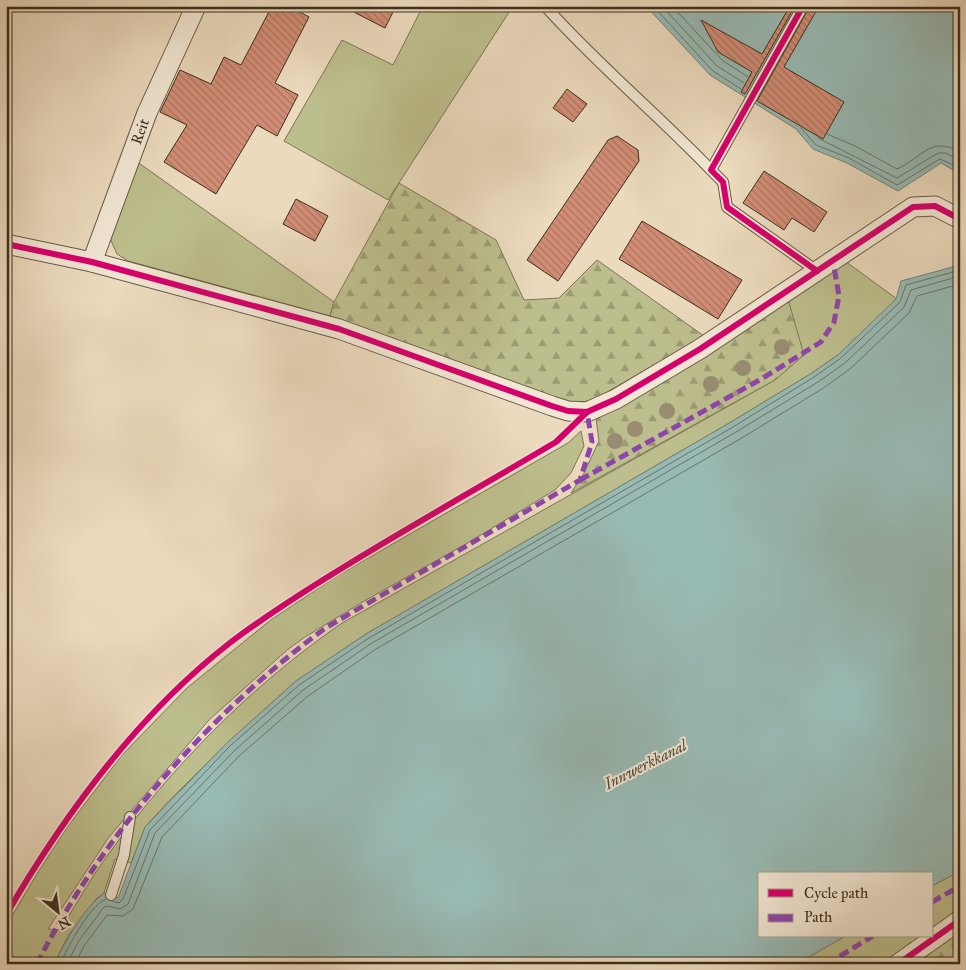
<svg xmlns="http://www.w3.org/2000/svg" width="966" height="970" font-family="'IM FELL Great Primer',serif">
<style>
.green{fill:#bdbe8d;stroke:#7c7655}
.forest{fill:url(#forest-firs);stroke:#7c7655}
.water{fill:#98bab4;stroke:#738278}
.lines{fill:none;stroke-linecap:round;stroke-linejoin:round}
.shore{stroke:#6a7468;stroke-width:1}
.building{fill:url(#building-back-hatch);stroke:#3c2f1d}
.lane-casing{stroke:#685a45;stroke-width:12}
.street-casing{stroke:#685a45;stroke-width:21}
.lane{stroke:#f2e7d4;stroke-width:10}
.street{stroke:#f2e7d4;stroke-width:19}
.quiet{stroke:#8e44ad;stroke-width:5;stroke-dasharray:10 5;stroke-linecap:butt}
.cycleway-casing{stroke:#f2e7d4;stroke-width:9}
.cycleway{stroke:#d6006c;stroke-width:6}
.tree{fill:#998c71}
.labels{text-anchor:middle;stroke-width:4;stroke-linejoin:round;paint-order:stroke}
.street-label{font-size:15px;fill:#3c2f1d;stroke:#f2e7d4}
.water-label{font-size:16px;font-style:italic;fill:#4e4b3b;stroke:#f2e7d4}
</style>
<defs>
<pattern id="forest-firs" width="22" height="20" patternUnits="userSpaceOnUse" patternTransform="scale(1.25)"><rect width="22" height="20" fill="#bdbe8d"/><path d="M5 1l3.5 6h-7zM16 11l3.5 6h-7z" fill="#9b9b73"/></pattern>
<pattern id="building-back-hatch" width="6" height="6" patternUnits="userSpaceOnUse" patternTransform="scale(1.25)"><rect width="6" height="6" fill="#d28d76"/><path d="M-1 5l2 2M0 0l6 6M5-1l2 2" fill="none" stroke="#ac7460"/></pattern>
</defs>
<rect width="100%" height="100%" fill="#ebdabd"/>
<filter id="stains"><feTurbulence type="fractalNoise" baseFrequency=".004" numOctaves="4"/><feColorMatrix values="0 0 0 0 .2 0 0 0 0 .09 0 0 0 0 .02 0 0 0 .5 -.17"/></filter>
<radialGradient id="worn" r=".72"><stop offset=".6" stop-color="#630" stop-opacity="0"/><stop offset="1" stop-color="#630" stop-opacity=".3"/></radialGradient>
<g class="green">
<path d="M 423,6 L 513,6 L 388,200 L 284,141 L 342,40 L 393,65 Z"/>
<path d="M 136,161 L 334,302 L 330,316 L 128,261 L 117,254 L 109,236 Z"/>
<path d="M 845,261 L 897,299 L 838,355 L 812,373 L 731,422 L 366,634 L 296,681 L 227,743 L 167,803 L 145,827 L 131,863 L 115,859 L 104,893 L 96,899 L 68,936 L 54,964 L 6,964 L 6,926 L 38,872 L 68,826 L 122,755 L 187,688 L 272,619 L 337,576 L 568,443 L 581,431 L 584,446 L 571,473 L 555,490 L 466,544 L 366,600 L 305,637 L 287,650 L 209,720 L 109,837 L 48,929 L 60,930 C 76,905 90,879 107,856 C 172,766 251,686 342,623 L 775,380 L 788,299 Z"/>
<path d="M 960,871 L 960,916 L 932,933 L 932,886 Z"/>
<path d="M 845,936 L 928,936 L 890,964 L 797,964 Z"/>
</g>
<g class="forest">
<path d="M 399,183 L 496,240 L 524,300 L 559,298 L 597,260 L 704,336 L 595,399 L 583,402 L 568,402 L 330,316 L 334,302 Z"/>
<path d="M 788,299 L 804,355 L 775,380 L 571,493 L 584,473 L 599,441 L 596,418 Z"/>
<path d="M 960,925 L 960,964 L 905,964 Z"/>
</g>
<g class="water">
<path d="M 646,6 L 960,6 L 960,174 L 941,163 L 898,191 L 847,163 L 813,149 L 796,129 L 710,75 Z"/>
<path d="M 960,265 L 960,871 L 932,886 L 932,874 L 760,874 L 760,936 L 845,936 L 797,964 L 54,964 C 67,939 82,910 104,893 L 118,898 L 145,827 L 227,743 L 296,681 L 366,634 L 731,422 L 812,373 L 838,355 L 896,299 L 901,281 Z"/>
</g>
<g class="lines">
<g class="shore">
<path d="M 653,6 L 713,71 L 741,89"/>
<path d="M 662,6 L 717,66 L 744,83"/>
<path d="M 672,6 L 722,60 L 748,77"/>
<path d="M 801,128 L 816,145 L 849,158 L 897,185 L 940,159 L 960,168"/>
<path d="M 827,134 L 855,146 L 897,169 C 922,158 930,135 960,152"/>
<path d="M 818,138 L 897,178 L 938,153 L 946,153 L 960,161"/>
<path d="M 112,901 L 119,903 L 123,899 L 150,830 L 230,746 L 299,685 L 369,638 L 733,427 L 814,377 L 841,358 L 900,302 L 906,285 L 960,270"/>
<path d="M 60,964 C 69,946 88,907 106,899"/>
<path d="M 67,964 L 78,942 L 104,907 L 107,906 L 120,909 L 128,904 L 155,833 L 234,751 L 303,690 L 372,643 L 736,432 L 818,382 L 845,363 L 904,307 L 911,290 L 960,276"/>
<path d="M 75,964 L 84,946 L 107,915 L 123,916 L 133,909 L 162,837 L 239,756 L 308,696 L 376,649 L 740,439 L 822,389 L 850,369 L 909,313 L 917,296 L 960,284"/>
</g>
</g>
<g class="building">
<path d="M 272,6 L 289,6 L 309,17 L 275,83 L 298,95 L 277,136 L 257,125 L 216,194 L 164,162 L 187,125 L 160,112 L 180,70 L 211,84 L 224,57 L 241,65 Z"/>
<path d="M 342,6 L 396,6 L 385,28 Z"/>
<path d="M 790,6 L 795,6 L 745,94 L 741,92 L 752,72 L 718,52 L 701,20 L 762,54 Z"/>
<path d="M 810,6 L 819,6 L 784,67 L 844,102 L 823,139 L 757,101 Z"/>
<path d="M 567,89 L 587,104 L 573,122 L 553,108 Z"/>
<path d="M 617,136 L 638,150 L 639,161 L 558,281 L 527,260 L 608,140 Z"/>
<path d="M 764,171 L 827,212 L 814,232 L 792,218 L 784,230 L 743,203 Z"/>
<path d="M 296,199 L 328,216 L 315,241 L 283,224 Z"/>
<path d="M 642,221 L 742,280 L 718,319 L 619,259 Z"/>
</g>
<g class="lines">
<g class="lane-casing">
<g id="lane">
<path d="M 545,6 C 597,64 657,114 711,170"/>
<path d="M 803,6 L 711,170 L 723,182 L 727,207 L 817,271"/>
<path d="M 111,895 L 124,855 L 130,817"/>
</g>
</g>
<g class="street-casing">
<g id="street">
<path d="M 6,244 L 92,262 L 339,329 L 552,406 L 568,411 L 587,412 L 616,399 L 700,349 L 913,207 L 935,206 L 960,219"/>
<path id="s1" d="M 92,262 L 147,113 L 196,6"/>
<path d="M 898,964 L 960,920"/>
</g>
</g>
<use href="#lane" class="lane"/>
<use href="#street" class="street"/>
<g class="quiet">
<path d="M 580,480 L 763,378 L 821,342 L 834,322 L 839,296 L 833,261"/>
<path d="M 932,902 L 960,886"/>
<path d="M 37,964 C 101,836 211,711 327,627 L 580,480 L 592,442 L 587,412"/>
<path d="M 827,964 L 873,936"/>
</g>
<g class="cycleway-casing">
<g id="cycleway">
<path d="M 803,6 L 711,170 L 723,182 L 727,207 L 817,271"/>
<path d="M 6,244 L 92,262 L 339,329 L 552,406 L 568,411 L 587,412 L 616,399 L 700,349 L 913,207 L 935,206 L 960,219"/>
<path d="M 6,915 C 64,815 138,714 231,642 C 271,612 314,585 357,559 C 423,519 490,481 556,442 L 587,412"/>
<path d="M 898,964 L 960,920"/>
</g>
</g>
<use href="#cycleway" class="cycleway"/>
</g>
<g class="tree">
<circle cx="782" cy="347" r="8"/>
<circle cx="743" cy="368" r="8"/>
<circle cx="711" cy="384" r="8"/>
<circle cx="667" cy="411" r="8"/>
<circle cx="635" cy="429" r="8"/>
<circle cx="615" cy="441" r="8"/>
</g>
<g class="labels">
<g class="street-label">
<text dy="5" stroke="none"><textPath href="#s1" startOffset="139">Reit</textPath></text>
</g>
<g class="water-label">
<text transform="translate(645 764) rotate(-27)" y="6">Innwerkkanal</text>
</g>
</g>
<rect width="966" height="970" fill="none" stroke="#ebdabd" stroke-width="25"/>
<rect x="8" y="8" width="951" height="955" fill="none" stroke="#3c2f1d" stroke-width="2.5"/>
<rect x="12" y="12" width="941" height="945" fill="none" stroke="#3c2f1d"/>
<rect x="758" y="872" width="175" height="65" fill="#f2e7d4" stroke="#a99d8b"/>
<rect x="768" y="889" width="25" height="8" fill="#d6006c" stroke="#a99d8b"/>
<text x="804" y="898" font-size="15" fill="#3c2f1d">Cycle path</text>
<rect x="768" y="914" width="25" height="8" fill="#8e44ad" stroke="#a99d8b"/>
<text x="804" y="922" font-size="15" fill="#3c2f1d">Path</text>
<g transform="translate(58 912) rotate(151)" stroke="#f2e7d4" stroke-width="4" paint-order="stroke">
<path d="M0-4L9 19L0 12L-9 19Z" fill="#3c2f1d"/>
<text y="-8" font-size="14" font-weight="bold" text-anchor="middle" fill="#3c2f1d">N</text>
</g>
<rect width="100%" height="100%" filter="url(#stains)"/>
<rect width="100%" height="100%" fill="url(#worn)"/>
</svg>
